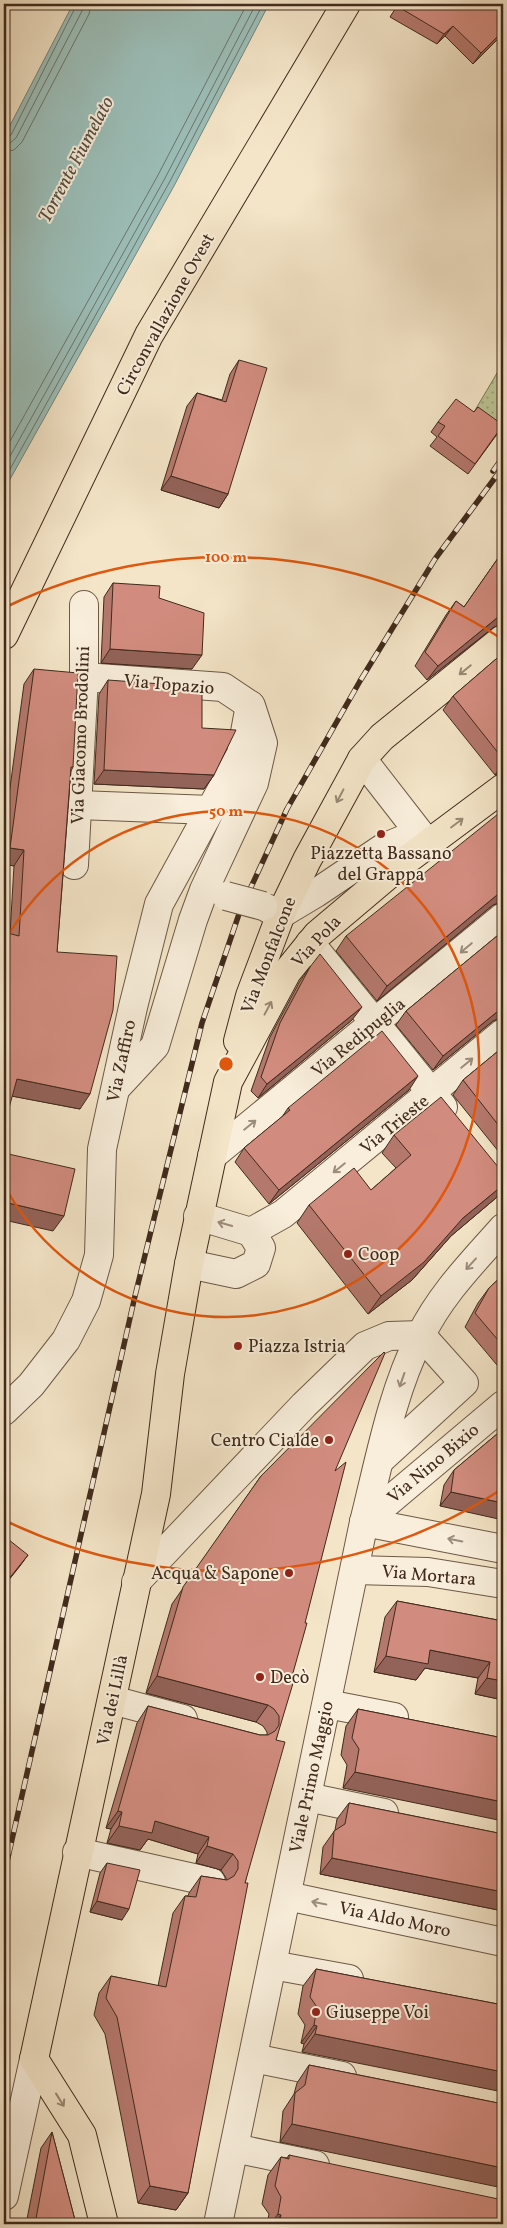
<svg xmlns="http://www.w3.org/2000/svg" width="507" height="2228" font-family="Vollkorn,serif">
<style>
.grass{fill:url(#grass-dots);stroke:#7e7758}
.water{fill:#9cbfb9;stroke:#77837a}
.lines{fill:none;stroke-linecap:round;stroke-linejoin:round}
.shore{stroke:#6e746a;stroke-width:1}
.minor-casing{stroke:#6d5947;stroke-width:30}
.major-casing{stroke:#402a1c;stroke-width:30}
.minor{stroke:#f8eedb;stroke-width:28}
.major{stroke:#f4e5c8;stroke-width:28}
.rail-casing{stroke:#402a1c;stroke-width:5.5}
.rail{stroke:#f8eedb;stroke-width:4;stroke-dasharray:11;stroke-linecap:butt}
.minor-bridge-casing{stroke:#6d5947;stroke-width:30;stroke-linecap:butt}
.minor-bridge{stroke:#f8eedb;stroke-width:28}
.wall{fill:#b5786d;stroke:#402a1c}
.shaded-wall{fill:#936259;stroke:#402a1c}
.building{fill:#d28c7f;stroke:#402a1c}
.oneway{stroke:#9a8872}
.oneway2{stroke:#9c8c7c}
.ring{fill:none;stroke:#e0570d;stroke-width:2.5}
.poi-dot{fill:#8f2418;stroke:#f8eedb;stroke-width:2}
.labels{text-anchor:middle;stroke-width:4;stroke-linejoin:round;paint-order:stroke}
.street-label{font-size:18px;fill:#402a1c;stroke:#f8eedb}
.poi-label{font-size:18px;fill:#402a1c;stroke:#f8eedb;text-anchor:start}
.water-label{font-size:19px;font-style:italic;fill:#574f43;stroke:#f8eedb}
.centre{fill:#e0570d;stroke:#f8eedb;stroke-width:2.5}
.ring-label{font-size:15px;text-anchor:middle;font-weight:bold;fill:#e0570d;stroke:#f8eedb;stroke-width:4;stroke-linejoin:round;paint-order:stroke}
</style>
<defs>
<pattern id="grass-dots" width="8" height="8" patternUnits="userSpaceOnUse" patternTransform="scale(1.25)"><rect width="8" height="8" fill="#bcc495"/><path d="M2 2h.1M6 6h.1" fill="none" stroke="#9a9f79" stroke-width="1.8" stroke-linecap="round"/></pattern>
</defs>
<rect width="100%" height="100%" fill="#f4e5c8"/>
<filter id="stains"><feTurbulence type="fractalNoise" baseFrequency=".004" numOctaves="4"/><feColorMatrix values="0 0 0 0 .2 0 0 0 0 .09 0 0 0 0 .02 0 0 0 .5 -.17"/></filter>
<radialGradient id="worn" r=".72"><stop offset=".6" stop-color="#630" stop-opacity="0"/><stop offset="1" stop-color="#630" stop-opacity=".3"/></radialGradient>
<path class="grass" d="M 503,363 L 503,420 L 496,436 L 471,417 Z"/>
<path class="water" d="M 73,4 L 269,4 L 174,186 L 4,490 L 4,137 Z"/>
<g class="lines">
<g class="shore">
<path d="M 4,138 L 11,135 L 77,4"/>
<path d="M 4,145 L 10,143 L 16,138 L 82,11 L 83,4"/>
<path d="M 4,152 L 14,150 L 22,142 L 89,14 L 91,4"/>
<path d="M 4,452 L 157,177 L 247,4"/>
<path d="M 4,467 L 164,180 L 256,4"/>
<path d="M 4,480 L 169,183 L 263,4"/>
</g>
<g class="minor-casing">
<g id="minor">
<path d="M 84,677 L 223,687 L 250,705"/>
<path d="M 362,759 L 428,844"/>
<path d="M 78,805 L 211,810"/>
<path d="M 74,865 L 84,677 L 84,605"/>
<path d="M 269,909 L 281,914 L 316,893 L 383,848 L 419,833"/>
<path d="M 310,943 L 443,1107"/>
<path d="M 116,1088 L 155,1046 L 193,920 L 204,890 L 254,783 L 263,743 L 251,706"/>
<path d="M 212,1156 L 503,917"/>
<path d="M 198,1216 L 251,1232 L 283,1214 L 503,1033"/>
<path d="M 189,1264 L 236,1274 L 256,1264 L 261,1248 L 251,1232"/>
<path d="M 4,1411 L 31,1385 L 66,1340 L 86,1301 L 99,1255 L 102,1149 L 133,1007 L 159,904 L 241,754 L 250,705"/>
<path d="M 380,1460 L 464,1383 L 421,1335"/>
<path d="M 364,1522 L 503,1405"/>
<path d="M 364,1522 L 503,1549"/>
<path d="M 355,1570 L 428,1572 L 503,1584"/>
<path d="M 136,1582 L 304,1405 L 365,1346 L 389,1336 L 421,1335"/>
<path d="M 112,1700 L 183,1719"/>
<path d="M 327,1704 L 394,1717"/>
<path d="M 307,1797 L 384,1813"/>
<path d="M 77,1852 L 211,1882"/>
<path d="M 287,1896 L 503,1942"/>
<path d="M 272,1965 L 349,1979"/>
<path d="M 253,2058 L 342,2076"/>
<path d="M 234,2148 L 315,2165"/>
<path d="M 4,2196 L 34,2059"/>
<path d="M 218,2224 L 364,1522 C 380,1459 391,1395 420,1337 C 440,1295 473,1262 503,1228"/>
</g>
</g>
<g class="major-casing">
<g id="major">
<path d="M 4,635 L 149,335 L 346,4"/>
<path d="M 238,1041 L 250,996 L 281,914 L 307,860 L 362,759 L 382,737 L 503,639"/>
<path d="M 104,2224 L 82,2135 L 34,2059 L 156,1494 L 170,1374 L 189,1264 L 228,1082 L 287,972 L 317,935 L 401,864 L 503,788"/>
</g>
</g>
<use href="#minor" class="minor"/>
<use href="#major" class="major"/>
<g class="rail-casing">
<g id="rail">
<path d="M 493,471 L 503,457"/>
<path d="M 4,1875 L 135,1296 L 202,1023 L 240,911 L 287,809 L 360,681 L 435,559 L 503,467"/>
</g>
</g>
<use href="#rail" class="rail"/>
<g class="minor-bridge-casing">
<path id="minor-bridge" d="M 226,896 L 263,906"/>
</g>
<use href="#minor-bridge" class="minor-bridge"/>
</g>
<g class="wall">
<path d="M 397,6 L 503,34 L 473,64 L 445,36 L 437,44 L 390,17 Z"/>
<path d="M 239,360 L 228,494 L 219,508 L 161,490 L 187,406 L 197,393 L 222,400 L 230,374 Z"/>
<path d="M 474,412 L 503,426 L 468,474 L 430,446 L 437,437 L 431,432 L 438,422 Z"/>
<path d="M 503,551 L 503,624 L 501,624 L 494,627 L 427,680 L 415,666 L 446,615 L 456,601 L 464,607 Z"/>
<path d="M 113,583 L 159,598 L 192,669 L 101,663 L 104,597 Z"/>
<path d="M 503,653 L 503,773 L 495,775 L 443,710 L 453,696 Z"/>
<path d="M 34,669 L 73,767 L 71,771 L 57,952 L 80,1109 L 12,1096 L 10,934 L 14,866 L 4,864 L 4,832 L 24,684 Z"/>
<path d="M 108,680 L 202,728 L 214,775 L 204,789 L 94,784 L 99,694 Z"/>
<path d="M 501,902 L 493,905 L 377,1001 L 336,951 L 346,936 Z"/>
<path d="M 503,931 L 503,1018 L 500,1018 L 493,1021 L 433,1070 L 396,1025 L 406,1011 Z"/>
<path d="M 310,967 L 352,1020 L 258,1098 L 251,1091 L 270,1037 L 300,981 Z"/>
<path d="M 503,1047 L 503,1157 L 453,1095 L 463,1080 Z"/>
<path d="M 409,1090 L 269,1204 L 235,1162 L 244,1148 L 282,1117 L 288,1108 Z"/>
<path d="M 394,1135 L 496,1198 L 451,1236 L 412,1280 L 368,1314 L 297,1223 L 309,1205 L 371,1190 L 396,1168 L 382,1153 Z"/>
<path d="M 503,1275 L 503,1370 L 502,1371 L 465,1327 L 478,1303 L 489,1288 Z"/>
<path d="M 503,1429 L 440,1506 L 444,1485 L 454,1470 Z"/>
<path d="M 335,1471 L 291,1680 L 276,1740 L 245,1883 L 188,2193 L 176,2210 L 138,2203 L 105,2034 L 94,2015 L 99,1993 L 111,1976 L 158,1986 L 173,1913 L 185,1896 L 188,1896 L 189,1893 L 201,1876 L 226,1880 L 226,1878 L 221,1870 L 196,1863 L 198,1854 L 148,1839 L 140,1850 L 107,1843 L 111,1829 L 106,1828 L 137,1723 L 148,1706 L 260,1735 L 267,1735 L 267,1732 L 263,1726 L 256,1722 L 146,1693 L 172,1604 L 261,1476 Z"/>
<path d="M 397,1601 L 503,1621 L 503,1700 L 475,1694 L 478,1678 L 425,1668 L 416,1680 L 374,1672 L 385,1617 Z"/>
<path d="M 358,1709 L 503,1738 L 343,1788 L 347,1765 L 341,1755 L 346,1726 Z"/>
<path d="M 349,1803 L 503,1834 L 503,1911 L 320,1874 L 323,1847 L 335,1830 L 337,1819 Z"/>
<path d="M 107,1863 L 122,1920 L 90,1912 L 100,1873 Z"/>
<path d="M 316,1969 L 503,2005 L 302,2052 L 304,2044 L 301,2043 L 305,2025 L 298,2014 L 303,1986 Z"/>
<path d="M 309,2065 L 503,2104 L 280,2142 L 283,2111 L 294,2094 L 297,2083 Z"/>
<path d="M 52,2132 L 76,2224 L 26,2224 L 41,2148 Z"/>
<path d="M 289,2155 L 503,2224 L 267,2224 L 269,2214 L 262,2204 L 268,2175 L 281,2157 L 287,2158 Z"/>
</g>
<g class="shaded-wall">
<path d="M 453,26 L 445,36 L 437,44 L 444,34 Z"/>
<path d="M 503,31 L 503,34 L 473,64 L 481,53 Z"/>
<path d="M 171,476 L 228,494 L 219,508 L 161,490 Z"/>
<path d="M 503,613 L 503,624 L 501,624 L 494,627 L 427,680 L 438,666 Z"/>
<path d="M 110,649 L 202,655 L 192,669 L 101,663 Z"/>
<path d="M 503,763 L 503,773 L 495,775 Z"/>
<path d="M 104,770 L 214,775 L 204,789 L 94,784 Z"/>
<path d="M 10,848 L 24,850 L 14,866 L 4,864 L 4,857 Z"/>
<path d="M 503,890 L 503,902 L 501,902 L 493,905 L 377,1001 L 387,986 Z"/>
<path d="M 362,1007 L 352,1020 L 258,1098 L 267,1084 Z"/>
<path d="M 503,1007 L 503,1018 L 500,1018 L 493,1021 L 433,1070 L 443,1056 Z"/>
<path d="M 418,1076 L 409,1090 L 269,1204 L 279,1190 Z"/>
<path d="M 17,1079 L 90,1094 L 80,1109 L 6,1095 Z"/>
<path d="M 503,1185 L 503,1188 L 496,1198 L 451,1236 L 412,1280 L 368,1314 L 381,1296 L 463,1218 Z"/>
<path d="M 4,1202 L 64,1216 L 53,1231 L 4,1220 Z"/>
<path d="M 451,1492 L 503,1503 L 503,1520 L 440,1506 Z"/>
<path d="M 28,1555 L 20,1566 L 4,1586 L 4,1585 Z"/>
<path d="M 430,1650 L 490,1662 L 478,1678 L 425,1668 L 416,1680 L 374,1672 L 386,1656 Z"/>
<path d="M 157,1676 L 268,1705 L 256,1722 L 146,1693 Z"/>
<path d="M 487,1678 L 503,1681 L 503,1700 L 475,1694 Z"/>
<path d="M 355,1772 L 503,1802 L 503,1821 L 343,1788 Z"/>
<path d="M 118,1811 L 122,1812 L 111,1829 L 106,1828 Z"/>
<path d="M 155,1821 L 209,1837 L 198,1854 L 148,1839 L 140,1850 L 107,1843 L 119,1826 Z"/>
<path d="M 207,1846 L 233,1854 L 221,1870 L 196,1863 Z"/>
<path d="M 332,1858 L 503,1892 L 503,1911 L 320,1874 Z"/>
<path d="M 97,1901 L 129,1909 L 122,1920 L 90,1912 Z"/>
<path d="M 314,2025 L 317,2026 L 304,2044 L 301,2043 Z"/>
<path d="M 315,2034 L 503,2072 L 503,2092 L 302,2052 Z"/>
<path d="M 292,2124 L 503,2168 L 503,2188 L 280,2142 Z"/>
<path d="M 150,2186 L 188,2193 L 176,2210 L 138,2203 Z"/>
<path d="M 278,2214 L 281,2215 L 274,2224 L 271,2224 Z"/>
</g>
<g class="building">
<path d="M 399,4 L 503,4 L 503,31 L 481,53 L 453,26 L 444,34 L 397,6 Z"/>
<path d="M 239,360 L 267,368 L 228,494 L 171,476 L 197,393 L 226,402 Z"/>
<path d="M 456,399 L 474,412 L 478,407 L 503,425 L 475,464 L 438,436 L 445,426 L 438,422 Z"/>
<path d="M 503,551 L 503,613 L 438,666 L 425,652 L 456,601 L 464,607 Z"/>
<path d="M 113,583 L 160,586 L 159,598 L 204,613 L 202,655 L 110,649 Z"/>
<path d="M 503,653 L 503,759 L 453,696 Z"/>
<path d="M 34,669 L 78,673 L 73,767 L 71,767 L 57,952 L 117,956 L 113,1010 L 90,1094 L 17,1079 L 4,1126 L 4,932 L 19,936 L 24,850 L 10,848 Z"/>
<path d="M 108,680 L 202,687 L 202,728 L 236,730 L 214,775 L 104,770 Z"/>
<path d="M 503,810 L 503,890 L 387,986 L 346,936 Z"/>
<path d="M 503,931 L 503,1007 L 443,1056 L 406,1011 Z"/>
<path d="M 320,954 L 362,1007 L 267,1084 L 261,1077 L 280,1023 L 310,967 Z"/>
<path d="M 382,1031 L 418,1076 L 279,1190 L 244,1148 L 290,1110 L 288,1108 Z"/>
<path d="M 503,1047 L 503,1131 L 463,1080 Z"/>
<path d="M 441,1097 L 503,1173 L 503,1185 L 463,1218 L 424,1262 L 381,1296 L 309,1205 L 354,1168 L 371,1190 L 411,1155 L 394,1135 Z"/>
<path d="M 4,1153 L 75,1169 L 64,1216 L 4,1202 Z"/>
<path d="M 503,1275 L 503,1346 L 475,1313 L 489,1288 Z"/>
<path d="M 384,1352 L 385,1353 L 335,1471 L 346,1462 L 305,1623 L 307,1623 L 291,1680 L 294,1680 L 276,1740 L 285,1742 L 245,1883 L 248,1883 L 188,2193 L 150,2186 L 117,2017 L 106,1998 L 111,1976 L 166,1987 L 185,1896 L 196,1897 L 201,1876 L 227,1880 L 234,1876 L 238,1869 L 238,1861 L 233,1854 L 207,1846 L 209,1837 L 155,1821 L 152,1833 L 119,1826 L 122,1812 L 118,1811 L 148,1706 L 260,1735 L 268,1735 L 275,1731 L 279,1725 L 279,1716 L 274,1709 L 268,1705 L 157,1676 L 183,1587 L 261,1476 Z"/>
<path d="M 503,1429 L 503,1503 L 451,1492 L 454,1470 Z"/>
<path d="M 4,1536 L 28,1555 L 4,1585 Z"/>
<path d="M 397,1601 L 503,1621 L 503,1681 L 487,1678 L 490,1662 L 430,1650 L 428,1664 L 386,1656 Z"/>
<path d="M 358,1709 L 503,1738 L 503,1802 L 355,1772 L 359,1749 L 352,1738 Z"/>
<path d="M 349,1803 L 503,1834 L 503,1892 L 332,1858 L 334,1831 L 345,1824 Z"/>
<path d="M 107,1863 L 140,1870 L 129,1909 L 97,1901 Z"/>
<path d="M 316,1969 L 503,2005 L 503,2072 L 315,2034 L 317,2026 L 314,2025 L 317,2007 L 310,1997 Z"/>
<path d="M 309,2065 L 503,2104 L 503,2168 L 292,2124 L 295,2093 L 305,2085 Z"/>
<path d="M 52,2132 L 76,2224 L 35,2224 Z"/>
<path d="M 289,2155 L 503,2200 L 503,2224 L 279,2224 L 281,2215 L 278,2214 L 281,2197 L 275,2186 L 281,2157 L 289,2159 Z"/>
</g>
<defs><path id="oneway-shaft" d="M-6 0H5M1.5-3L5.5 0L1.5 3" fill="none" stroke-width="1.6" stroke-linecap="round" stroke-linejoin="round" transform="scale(1.25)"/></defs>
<g class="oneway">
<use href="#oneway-shaft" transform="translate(465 670) rotate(141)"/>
<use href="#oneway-shaft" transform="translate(340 796) rotate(118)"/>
<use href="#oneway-shaft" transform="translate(457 823) rotate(-37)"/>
<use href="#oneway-shaft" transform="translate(268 1008) rotate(-62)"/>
<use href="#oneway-shaft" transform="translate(60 2100) rotate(58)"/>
</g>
<g class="oneway2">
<use href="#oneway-shaft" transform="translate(466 948) rotate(140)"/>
<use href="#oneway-shaft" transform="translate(467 1063) rotate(-40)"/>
<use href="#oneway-shaft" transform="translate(250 1125) rotate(-39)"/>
<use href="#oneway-shaft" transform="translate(339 1168) rotate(141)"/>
<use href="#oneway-shaft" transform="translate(225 1224) rotate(-164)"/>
<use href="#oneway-shaft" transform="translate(471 1264) rotate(132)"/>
<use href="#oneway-shaft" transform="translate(402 1380) rotate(109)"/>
<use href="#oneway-shaft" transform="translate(455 1540) rotate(-169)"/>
<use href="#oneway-shaft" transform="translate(319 1903) rotate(-168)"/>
</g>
<g class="ring">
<path d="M5 941A253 253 0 1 1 5 1187"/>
<path d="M502 1489A507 507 0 0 1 8 1522M8 606A507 507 0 0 1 502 639"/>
</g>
<g class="poi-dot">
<circle cx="381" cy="834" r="5"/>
<circle cx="348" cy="1254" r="5"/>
<circle cx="238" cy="1346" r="5"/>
<circle cx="329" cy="1440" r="5"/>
<circle cx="289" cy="1573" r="5"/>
<circle cx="260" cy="1677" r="5"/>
<circle cx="316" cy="2012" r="5"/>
</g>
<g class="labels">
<g class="street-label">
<text transform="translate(165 314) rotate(-61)" y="6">Circonvallazione Ovest</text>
<text transform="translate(169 684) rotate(5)" y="6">Via Topazio</text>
<text transform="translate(80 735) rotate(-88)" y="6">Via Giacomo Brodolini</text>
<text transform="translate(316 941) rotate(-47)" y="6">Via Pola</text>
<text transform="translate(268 955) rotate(-69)" y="6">Via Monfalcone</text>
<text transform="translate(358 1037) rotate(-39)" y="6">Via Redipuglia</text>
<text transform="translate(121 1061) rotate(-78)" y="6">Via Zaffiro</text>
<text transform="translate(394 1124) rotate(-39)" y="6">Via Trieste</text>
<text transform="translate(433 1463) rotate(-40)" y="6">Via Nino Bixio</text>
<text transform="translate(429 1575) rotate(5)" y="6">Via Mortara</text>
<text transform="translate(112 1700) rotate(-78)" y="6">Via dei Lillà</text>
<text transform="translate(311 1777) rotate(-78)" y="6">Viale Primo Maggio</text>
<text transform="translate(395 1919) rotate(12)" y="6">Via Aldo Moro</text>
</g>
<g class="poi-label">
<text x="381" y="859" text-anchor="middle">Piazzetta Bassano<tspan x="381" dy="21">del Grappa</tspan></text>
<text x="358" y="1260">Coop</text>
<text x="248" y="1352">Piazza Istria</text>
<text x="319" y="1446" text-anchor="end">Centro Cialde</text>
<text x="279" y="1579" text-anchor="end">Acqua &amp; Sapone</text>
<text x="270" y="1683">Decò</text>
<text x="326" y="2018">Giuseppe Voi</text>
</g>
<g class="water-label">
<text transform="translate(75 159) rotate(-62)" y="7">Torrente Fiumelato</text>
</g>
</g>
<circle cx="226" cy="1064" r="8" class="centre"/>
<g class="ring-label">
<text x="226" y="562">100 m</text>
<text x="226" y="816">50 m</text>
</g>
<rect width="507" height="2228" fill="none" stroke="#f4e5c8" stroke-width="20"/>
<rect x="5" y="5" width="497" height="2218" fill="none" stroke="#402a1c" stroke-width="2.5"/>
<rect x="10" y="10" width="487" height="2208" fill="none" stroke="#402a1c"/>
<rect width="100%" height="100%" filter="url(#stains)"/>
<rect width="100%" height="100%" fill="url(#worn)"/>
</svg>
